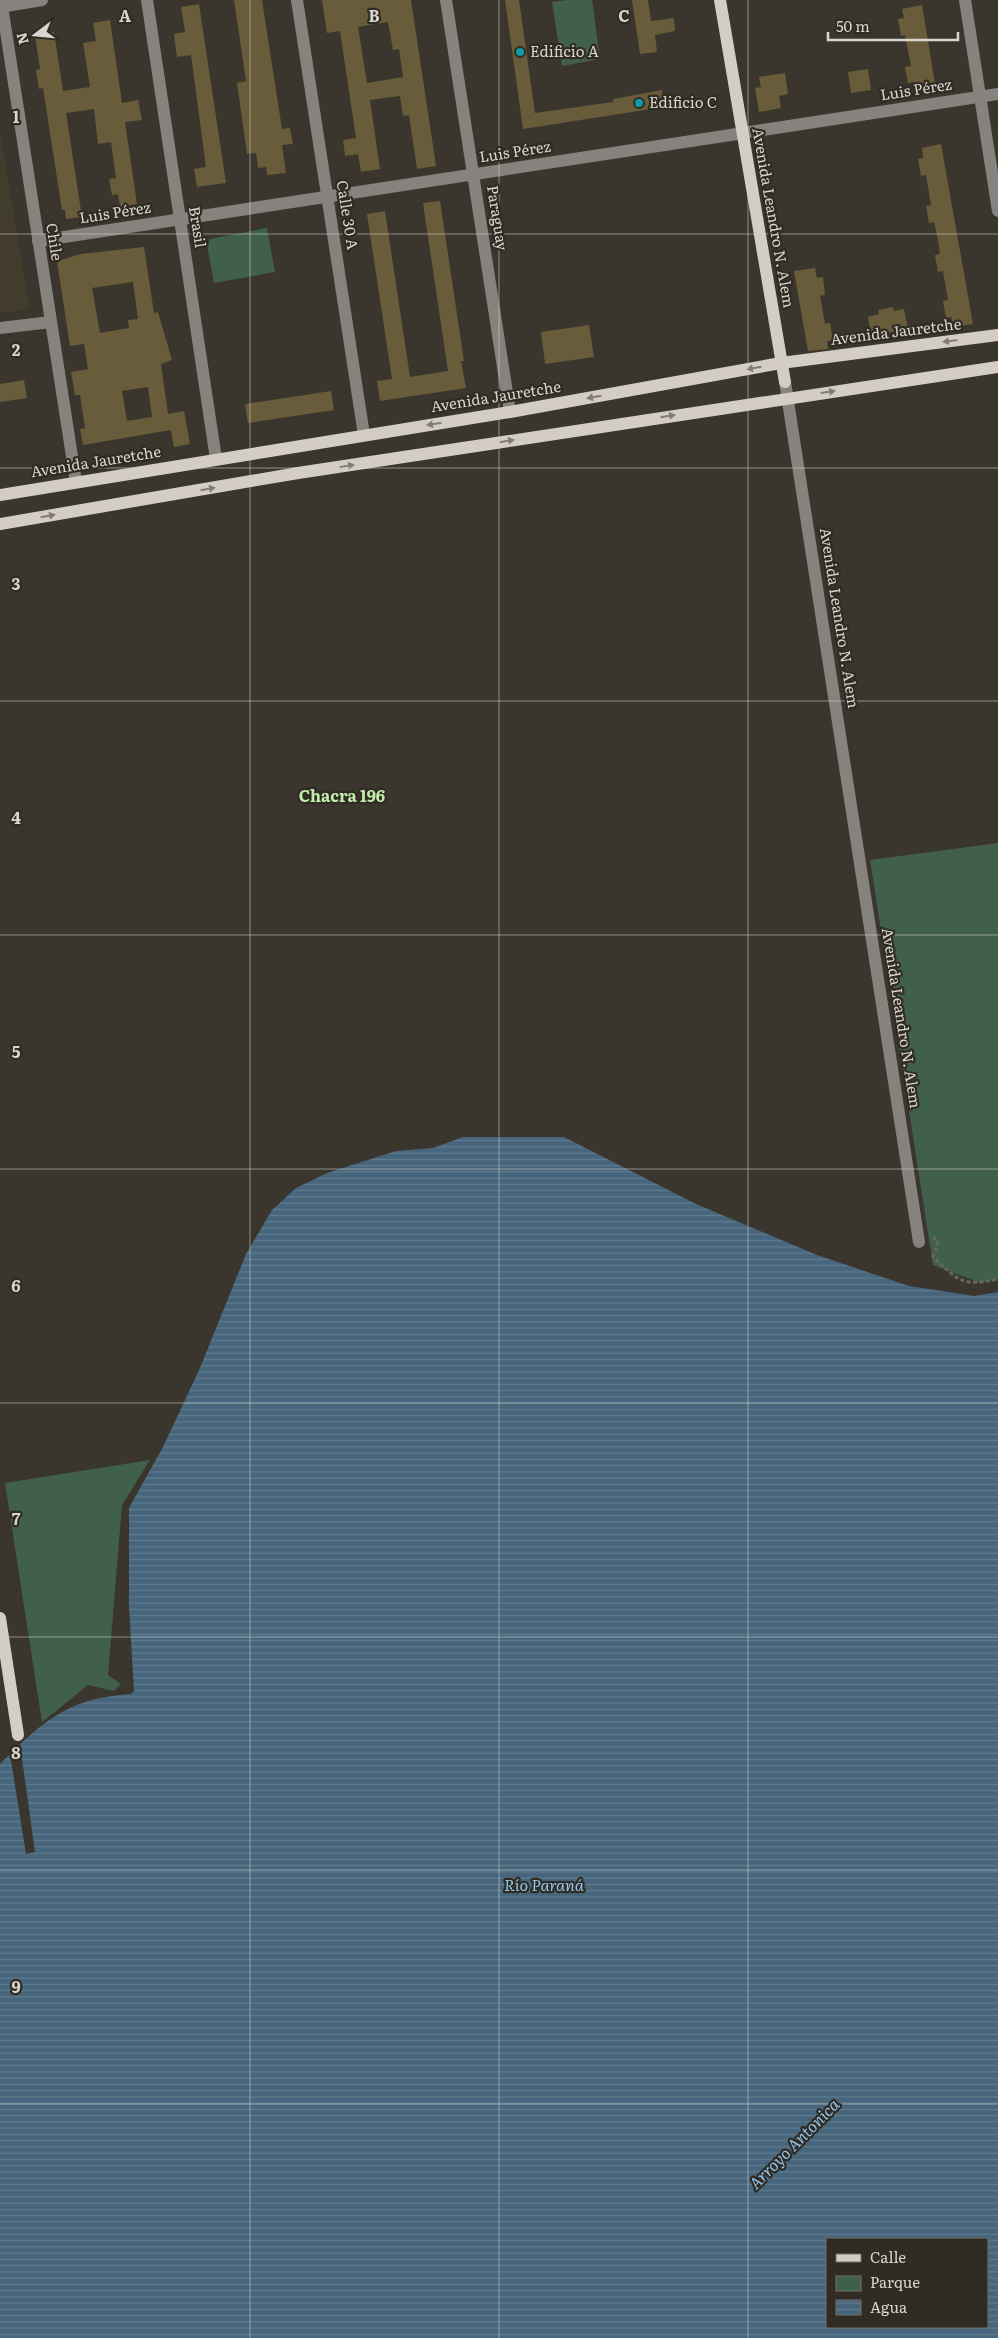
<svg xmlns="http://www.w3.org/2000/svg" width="998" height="2338" font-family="Literata,serif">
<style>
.built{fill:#413c2c}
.green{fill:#415f4d}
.water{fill:url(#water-rules);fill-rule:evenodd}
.pier{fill:#3a362d}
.building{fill:#685c3a;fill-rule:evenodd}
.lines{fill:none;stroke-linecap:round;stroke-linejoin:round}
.path{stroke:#69665d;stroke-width:3;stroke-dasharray:4 2.5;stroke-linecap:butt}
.minor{stroke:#86827e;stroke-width:12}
.major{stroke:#d4cdc4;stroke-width:12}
.oneway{fill:#827c74}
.grid{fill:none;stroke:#d7d5ce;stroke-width:1;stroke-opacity:0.55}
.culture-dot{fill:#0f9aa8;stroke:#302c23;stroke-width:2}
.labels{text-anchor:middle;stroke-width:4.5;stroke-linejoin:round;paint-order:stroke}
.poi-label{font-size:15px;fill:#d7d5ce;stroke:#302c23;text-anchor:start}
.street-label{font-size:15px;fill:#d7d5ce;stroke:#302c23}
.neighbourhood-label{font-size:16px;font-weight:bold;fill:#c1edaa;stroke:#302c23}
.water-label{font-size:16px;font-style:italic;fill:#8fc6f0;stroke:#302c23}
.grid-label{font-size:16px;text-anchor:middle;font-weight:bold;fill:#d7d5ce;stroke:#302c23;stroke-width:4.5;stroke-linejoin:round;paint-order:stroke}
</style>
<defs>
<pattern id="water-rules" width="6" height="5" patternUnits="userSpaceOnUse" patternTransform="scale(1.25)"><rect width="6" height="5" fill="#47667d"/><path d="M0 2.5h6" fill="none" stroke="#617b8e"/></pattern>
</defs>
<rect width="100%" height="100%" fill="#3a362d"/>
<path class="built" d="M 0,132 L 30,309 L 0,313 Z"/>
<g class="green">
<path d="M 567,0 L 592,0 L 600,59 L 562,66 L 552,2 Z"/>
<path d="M 267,228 L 275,272 L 214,283 L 207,245 L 210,239 Z"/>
<path d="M 998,843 L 998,1279 L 981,1283 L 933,1265 L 870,860 Z"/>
<path d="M 150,1460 L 122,1505 L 108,1675 L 121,1684 L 114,1691 L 88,1685 L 42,1722 L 5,1483 Z"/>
</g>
<path class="water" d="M 463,1137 L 564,1137 L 696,1204 L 817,1255 L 909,1286 L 974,1296 L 998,1292 L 998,2338 L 0,2338 L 0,1764 C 43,1721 68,1698 131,1694 L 134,1691 L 129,1606 L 129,1508 L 163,1447 L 200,1368 L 246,1254 L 272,1210 L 296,1188 L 327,1173 L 396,1151 L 433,1148 ZM 827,2239 L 987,2239 L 987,2327 L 827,2327 Z"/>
<path class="pier" d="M 20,1744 L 35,1852 L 26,1854 L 10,1754 Z"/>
<g class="building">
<path d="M 234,0 L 262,0 L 282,129 L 290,128 L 293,144 L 282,145 L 286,173 L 267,175 L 266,167 L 258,168 L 256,153 L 247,154 L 237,83 L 246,81 Z"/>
<path d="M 322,0 L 411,0 L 436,166 L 417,169 L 409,115 L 403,116 L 400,96 L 370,100 L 380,169 L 361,172 L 358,154 L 345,156 L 343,140 L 356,138 L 340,31 L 327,33 ZM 388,22 L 393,50 L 399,49 L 403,77 L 367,83 L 358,27 Z"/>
<path d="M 505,0 L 519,0 L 535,113 L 613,102 L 613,99 L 662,90 L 664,107 L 523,129 Z"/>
<path d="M 632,0 L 648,0 L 651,21 L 674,18 L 675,31 L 655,35 L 657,52 L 640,54 Z"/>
<path d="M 199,4 L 226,183 L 197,187 L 194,169 L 206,167 L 191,55 L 177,57 L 174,34 L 185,32 L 181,7 Z"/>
<path d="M 922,5 L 936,90 L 916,93 L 914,82 L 908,83 L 905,67 L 911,66 L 905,35 L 901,36 L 898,19 L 904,18 L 902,9 Z"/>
<path d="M 110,20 L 122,103 L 138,100 L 142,120 L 125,122 L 137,204 L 120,207 L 118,194 L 112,195 L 109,179 L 116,178 L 111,142 L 98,144 L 94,109 L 66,113 L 82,217 L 66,219 L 65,210 L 62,210 L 43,88 L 39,89 L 36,70 L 40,69 L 35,35 L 54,32 L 63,91 L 90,87 L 83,43 L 96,41 L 93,23 Z"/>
<path d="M 868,69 L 871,90 L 851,93 L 848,72 Z"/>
<path d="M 785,73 L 788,94 L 779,96 L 781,108 L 759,112 L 755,88 L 761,87 L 759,77 Z"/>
<path d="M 941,144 L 973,324 L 954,327 L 951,317 L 946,318 L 943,301 L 948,300 L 943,271 L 938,272 L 935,255 L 940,254 L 938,240 L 934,222 L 929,223 L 926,206 L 931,205 L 926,175 L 921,176 L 918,159 L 923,158 L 922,148 Z"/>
<path d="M 440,201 L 464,361 L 461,361 L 466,388 L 380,401 L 377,381 L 392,379 L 367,214 L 385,211 L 410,377 L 448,371 L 423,203 Z"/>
<path d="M 144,247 L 154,313 L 158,312 L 172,360 L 161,364 L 168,414 L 184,411 L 190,444 L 174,447 L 171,430 L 83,445 L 80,429 L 85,428 L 80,395 L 75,395 L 71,372 L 88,369 L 84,344 L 70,346 L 57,261 L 81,254 ZM 133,282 L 138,319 L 128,320 L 129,328 L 100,333 L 92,288 ZM 148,387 L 152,417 L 127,421 L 122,391 Z"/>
<path d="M 815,268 L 817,278 L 823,277 L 825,295 L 820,296 L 825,324 L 830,323 L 833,340 L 827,341 L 828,349 L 808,351 L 794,271 Z"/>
<path d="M 893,307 L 894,311 L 904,309 L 908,329 L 871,336 L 868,317 L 879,314 L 878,310 Z"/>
<path d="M 589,325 L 594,357 L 545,364 L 541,332 Z"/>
<path d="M 24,380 L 27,398 L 0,402 L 0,384 Z"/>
<path d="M 331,391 L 334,410 L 248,423 L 245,404 Z"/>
</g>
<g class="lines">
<path class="path" d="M 933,1237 L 938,1242 L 933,1257 C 959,1281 962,1287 998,1279"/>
<g class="minor">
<path d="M 147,0 L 216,459"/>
<path d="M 297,0 L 364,435"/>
<path d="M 446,0 L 510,412"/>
<path d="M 965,0 L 998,211"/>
<path d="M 2,6 L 76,482"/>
<path d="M 0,7 L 42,0"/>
<path d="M 38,241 L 998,94"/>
<path d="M 0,328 L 51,322"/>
<path d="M 785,382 L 919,1242"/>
</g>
<g class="major">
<path d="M 720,0 L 785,382"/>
<path d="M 0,495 L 510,412 L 781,363 L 998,335"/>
<path d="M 0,524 L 298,473 L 998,367"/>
<path d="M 0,1618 L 18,1735"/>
</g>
</g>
<defs><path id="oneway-solid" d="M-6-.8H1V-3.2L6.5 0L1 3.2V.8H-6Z" transform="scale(1.25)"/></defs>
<g class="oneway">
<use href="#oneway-solid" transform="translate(950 341) rotate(173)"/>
<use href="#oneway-solid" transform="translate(754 368) rotate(170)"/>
<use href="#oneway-solid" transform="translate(828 392) rotate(-8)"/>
<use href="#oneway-solid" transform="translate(594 397) rotate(170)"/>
<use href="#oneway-solid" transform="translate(668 416) rotate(-9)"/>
<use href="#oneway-solid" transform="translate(434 424) rotate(171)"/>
<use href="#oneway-solid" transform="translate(507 441) rotate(-9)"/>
<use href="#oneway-solid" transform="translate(347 466) rotate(-9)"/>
<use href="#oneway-solid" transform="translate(208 489) rotate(-10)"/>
<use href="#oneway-solid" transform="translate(48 516) rotate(-10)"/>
</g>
<path class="grid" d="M 250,0 L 250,2338M 499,0 L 499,2338M 748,0 L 748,2338M 0,234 L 998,234M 0,468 L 998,468M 0,701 L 998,701M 0,935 L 998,935M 0,1169 L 998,1169M 0,1403 L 998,1403M 0,1637 L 998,1637M 0,1870 L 998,1870M 0,2104 L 998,2104"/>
<g class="culture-dot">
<circle cx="520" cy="52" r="5"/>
<circle cx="639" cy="103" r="5"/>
</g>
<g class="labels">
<g class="poi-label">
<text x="530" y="57">Edificio A</text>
<text x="649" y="108">Edificio C</text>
</g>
<g class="street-label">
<text transform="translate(916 90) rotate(-9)" y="5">Luis Pérez</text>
<text transform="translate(515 152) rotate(-9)" y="5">Luis Pérez</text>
<text transform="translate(115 213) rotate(-9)" y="5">Luis Pérez</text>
<text transform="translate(347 215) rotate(81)" y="5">Calle 30 A</text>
<text transform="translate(497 218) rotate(81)" y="5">Paraguay</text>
<text transform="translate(773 218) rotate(80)" y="5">Avenida Leandro N. Alem</text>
<text transform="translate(197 227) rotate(81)" y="5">Brasil</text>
<text transform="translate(54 242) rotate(81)" y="5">Chile</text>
<text transform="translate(896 332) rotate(-7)" y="5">Avenida Jauretche</text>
<text transform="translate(496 397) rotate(-9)" y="5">Avenida Jauretche</text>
<text transform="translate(96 462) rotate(-9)" y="5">Avenida Jauretche</text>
<text transform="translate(839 618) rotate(81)" y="5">Avenida Leandro N. Alem</text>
<text transform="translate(901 1018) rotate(81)" y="5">Avenida Leandro N. Alem</text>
</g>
<g class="neighbourhood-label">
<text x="342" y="802">Chacra 196</text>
</g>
<g class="water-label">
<text x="544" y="1891">Río Paraná</text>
<text transform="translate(794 2144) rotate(-45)" y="6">Arroyo Antonica</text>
</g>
</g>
<g class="grid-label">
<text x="125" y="22">A</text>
<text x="374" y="22">B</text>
<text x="624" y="22">C</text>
<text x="16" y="123">1</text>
<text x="16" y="356">2</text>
<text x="16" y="590">3</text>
<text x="16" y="824">4</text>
<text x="16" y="1058">5</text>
<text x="16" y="1292">6</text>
<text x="16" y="1525">7</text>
<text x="16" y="1759">8</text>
<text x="16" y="1993">9</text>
</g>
<rect x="826" y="2238" width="162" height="90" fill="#302c23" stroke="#737067"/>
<rect x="836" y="2254" width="25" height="8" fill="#d4cdc4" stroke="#737067"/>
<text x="870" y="2263" font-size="15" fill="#d7d5ce">Calle</text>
<rect x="836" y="2276" width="25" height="15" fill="#415f4d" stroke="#737067"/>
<text x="870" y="2288" font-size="15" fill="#d7d5ce">Parque</text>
<rect x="836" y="2300" width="25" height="15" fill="url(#water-rules)" stroke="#737067"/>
<text x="870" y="2313" font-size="15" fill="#d7d5ce">Agua</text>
<g transform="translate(35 35) rotate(254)" stroke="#302c23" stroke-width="4" paint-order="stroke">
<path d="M0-4L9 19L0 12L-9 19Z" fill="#d7d5ce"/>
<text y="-8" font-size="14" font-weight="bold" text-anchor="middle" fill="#d7d5ce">N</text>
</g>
<path d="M828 32v8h130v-8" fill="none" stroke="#d7d5ce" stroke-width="2.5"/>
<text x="836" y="32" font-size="15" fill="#d7d5ce" stroke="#302c23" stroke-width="4" paint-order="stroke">50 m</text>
</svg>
